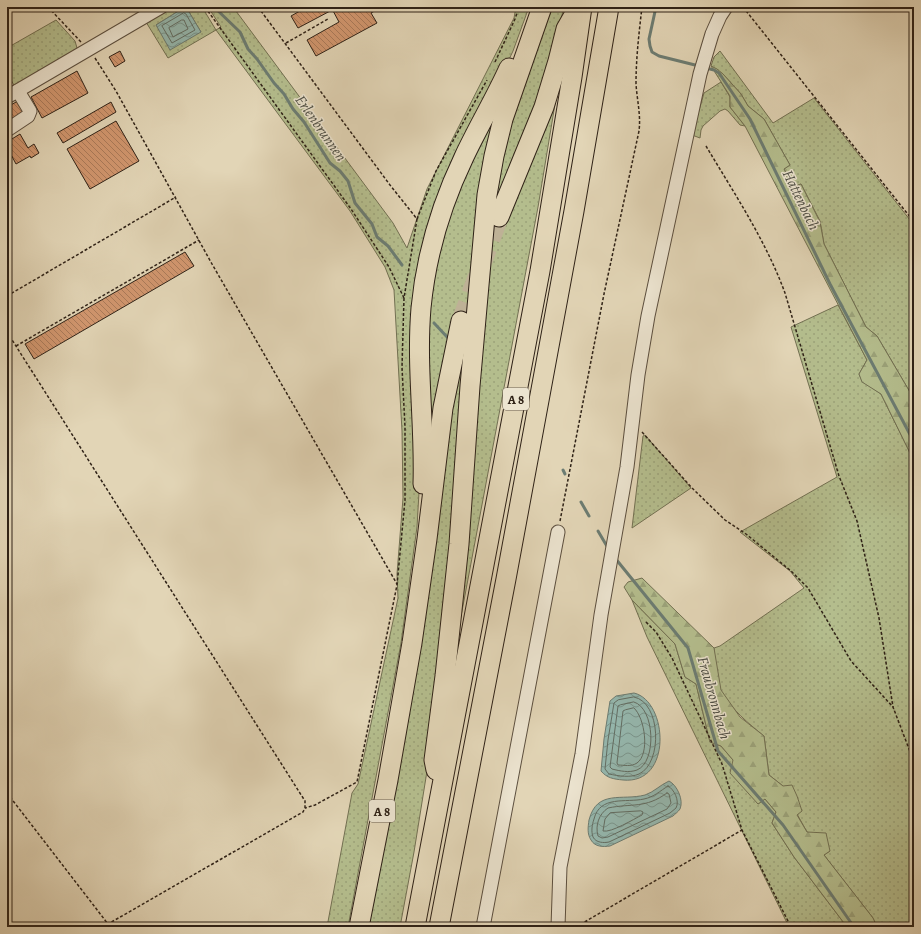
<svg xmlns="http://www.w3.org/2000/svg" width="921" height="934" font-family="Alegreya,serif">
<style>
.grass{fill:url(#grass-dots);stroke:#727052}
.forest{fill:url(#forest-firs);stroke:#727052}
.water{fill:url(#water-waves);stroke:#6c7c72}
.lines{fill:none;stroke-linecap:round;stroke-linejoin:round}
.shore{stroke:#626d63;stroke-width:1}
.stream{stroke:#6c7c72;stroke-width:3}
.building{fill:url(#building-back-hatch);stroke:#2f2217}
.highway-tunnel{stroke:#beb196;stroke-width:19;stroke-dasharray:19 10;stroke-linecap:butt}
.minor-casing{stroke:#5c4f3f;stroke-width:15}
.highway-casing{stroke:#2f2217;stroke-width:21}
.path{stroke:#2f2217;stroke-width:1.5;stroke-dasharray:3 2;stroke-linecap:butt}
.minor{stroke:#ece4d0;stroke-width:13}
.highway{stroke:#e2d5b6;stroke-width:19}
.labels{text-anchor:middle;stroke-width:3;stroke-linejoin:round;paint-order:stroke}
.shield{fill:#ece4d0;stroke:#685c4e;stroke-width:1}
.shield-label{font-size:13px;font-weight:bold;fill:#2f2217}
.water-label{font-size:15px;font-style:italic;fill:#4e4f45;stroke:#ece4d0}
</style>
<defs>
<pattern id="grass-dots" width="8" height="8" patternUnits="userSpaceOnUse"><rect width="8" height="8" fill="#b4bd8d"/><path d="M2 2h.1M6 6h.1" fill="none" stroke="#9ba279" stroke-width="1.8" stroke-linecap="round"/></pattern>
<pattern id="forest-firs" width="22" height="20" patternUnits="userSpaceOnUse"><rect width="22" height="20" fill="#b4bd8d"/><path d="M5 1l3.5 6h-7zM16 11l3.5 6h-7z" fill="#9ba279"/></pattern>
<pattern id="water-waves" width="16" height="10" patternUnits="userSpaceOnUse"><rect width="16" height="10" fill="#95b8af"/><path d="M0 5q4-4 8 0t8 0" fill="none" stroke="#7a958d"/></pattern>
<pattern id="building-back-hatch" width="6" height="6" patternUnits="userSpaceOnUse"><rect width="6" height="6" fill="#d1966e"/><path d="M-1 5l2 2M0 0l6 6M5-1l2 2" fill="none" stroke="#aa7a59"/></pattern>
</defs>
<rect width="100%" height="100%" fill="#e2d5b6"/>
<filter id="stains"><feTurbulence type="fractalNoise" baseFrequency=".005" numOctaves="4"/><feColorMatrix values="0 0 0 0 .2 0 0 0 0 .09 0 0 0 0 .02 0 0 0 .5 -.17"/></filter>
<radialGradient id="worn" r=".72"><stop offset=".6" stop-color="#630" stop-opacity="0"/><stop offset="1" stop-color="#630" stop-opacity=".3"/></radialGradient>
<g class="grass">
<path d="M 172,7 L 185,7 L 156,25 L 201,32 L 186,7 L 202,7 L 216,30 L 221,27 L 208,7 L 233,7 L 393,223 L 407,248 L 427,189 L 514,18 L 516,7 L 529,7 L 513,51 L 435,216 L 417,527 L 401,643 L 348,927 L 327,927 L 352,793 L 358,784 L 398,598 L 397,574 L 403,498 L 402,431 L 394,290 L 385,267 L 350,211 L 216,30 L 168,58 L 146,22 Z"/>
<path d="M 551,7 L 564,7 L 556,39 L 558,86 L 538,207 L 459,627 L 493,201 L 502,148 Z"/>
<path d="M 56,20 L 75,41 L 77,48 L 75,52 L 15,87 L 7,73 L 7,48 Z"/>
<path d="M 720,51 L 773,123 L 814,98 L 914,225 L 914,399 L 877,336 L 866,327 L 824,244 L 820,221 L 801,184 L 793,187 L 784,169 L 790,165 L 764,119 L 748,106 L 741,94 L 723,74 L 711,66 L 714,57 Z"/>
<path d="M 721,82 L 730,97 L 730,107 L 745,126 L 740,125 L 728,111 L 725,109 L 720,111 L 703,126 L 701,130 L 700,138 L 692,135 L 704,93 Z"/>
<path d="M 502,96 L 436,715 L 414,852 L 400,927 L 365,927 L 431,459 L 425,318 L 443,222 Z"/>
<path d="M 838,305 L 867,360 L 859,374 L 862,381 L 881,394 L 912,457 L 914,472 L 914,927 L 877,927 L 873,918 L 824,855 L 830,851 L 807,832 L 797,814 L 783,786 L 769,775 L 764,736 C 748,723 732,710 721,691 C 716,682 715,659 714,648 L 720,646 L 804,588 L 790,571 L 740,532 L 837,477 L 791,327 Z"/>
<path d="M 645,435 L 691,488 L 632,528 L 643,436 Z"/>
<path d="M 632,600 L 675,644 L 685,677 L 696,684 L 710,742 L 721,746 L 733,760 L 758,804 L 765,799 L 776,812 L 772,823 L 794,857 L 847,927 L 789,927 L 647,637 Z"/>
</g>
<g class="forest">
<path d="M 711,66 L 717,69 L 723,74 L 741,94 L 748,106 L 764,119 L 790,165 L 784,169 L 793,187 L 801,184 L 820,222 L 824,244 L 866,327 L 877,336 L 914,399 L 914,472 L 912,457 L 881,394 L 862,382 L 859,374 L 867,360 L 745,126 L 730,107 L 730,96 Z"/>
<path d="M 642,578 L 714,648 L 721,690 L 740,717 L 764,736 L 769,775 L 783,786 L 792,785 L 797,796 L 802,811 L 797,815 L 807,832 L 826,833 L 830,851 L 824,855 L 873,918 L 877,927 L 847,927 L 794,857 L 772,823 L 776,812 L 765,799 L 758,804 L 730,773 L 733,760 L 721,746 L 710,742 L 696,684 L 685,677 L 675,644 L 632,600 L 624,587 L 628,582 Z"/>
</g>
<g class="water">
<path d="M 185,7 L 186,7 L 201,32 L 170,50 L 156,25 Z"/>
<path d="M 634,693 C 668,701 673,785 623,780 C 613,779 607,778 601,771 L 604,739 L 610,701 L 616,696 Z"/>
<path d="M 669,781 C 677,785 684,800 680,809 C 678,812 675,814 673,816 L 610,846 C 603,847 595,847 591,840 C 587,834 588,827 589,820 C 597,789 622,801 645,795 C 654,792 660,785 669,781 Z"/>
</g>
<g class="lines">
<g class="shore">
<path d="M 184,13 L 186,14 L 195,30 L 172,43 L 162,26 Z"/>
<path d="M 182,20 L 184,20 L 188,29 L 173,37 L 169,28 Z"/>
<path d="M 634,697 C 661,702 663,763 639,774 C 630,778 619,776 609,774 L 605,769 L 608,740 L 614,703 L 618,700 Z"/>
<path d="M 634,702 C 655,708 657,762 637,770 C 629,773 620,771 612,769 L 610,767 L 618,706 L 620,705 Z"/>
<path d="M 634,708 C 645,718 650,754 637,763 C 631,767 624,765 618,765 L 617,763 L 623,711 L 625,710 Z"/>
<path d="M 668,786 C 674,789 680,801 676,808 C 674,810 672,811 670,813 L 609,842 C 604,843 596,843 593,837 C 591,831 592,825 594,819 C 600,795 626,803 644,799 C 654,797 660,791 668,786 Z"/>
<path d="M 667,793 L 669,794 L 671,803 L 667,809 L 608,837 L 602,838 L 598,836 C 595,825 599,814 608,808 C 632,803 645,809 667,793 Z"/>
<path d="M 641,811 L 643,812 L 642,815 C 634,819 611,833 603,831 L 605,819 L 610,813 Z"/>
</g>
<g class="stream">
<path d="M 214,7 L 240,32 L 248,49 L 257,59 L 274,83 L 284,94 L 293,109 L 304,122 L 330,163 L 340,171 L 348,181 L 355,203 L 372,224 L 377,237 L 388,246 L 402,265"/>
<path d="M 656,7 L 649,39 L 650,46 L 652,52 L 659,56 L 699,66"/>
<path d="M 706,68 L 714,70 L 719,73 L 750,119 L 830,284 L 914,442"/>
<path d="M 434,323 L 448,338"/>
<path d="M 563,470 L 565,474"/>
<path d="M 581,502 L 589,516"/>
<path d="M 598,531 L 608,548"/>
<path d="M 615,558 L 688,648 L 718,751 L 783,825 L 854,927"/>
</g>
</g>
<g class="building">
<path d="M 307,7 L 331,7 L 332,10 L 298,28 L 291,16 Z"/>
<path d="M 331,7 L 382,7 L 371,13 L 377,23 L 316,56 L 307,40 L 339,22 Z"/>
<path d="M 120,51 L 125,61 L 115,67 L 109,57 Z"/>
<path d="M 77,71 L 88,93 L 42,118 L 31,97 Z"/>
<path d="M 18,101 L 24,113 L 7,122 L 7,107 Z"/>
<path d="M 111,102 L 116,112 L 63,143 L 57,133 Z"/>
<path d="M 116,121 L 139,161 L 90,189 L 67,149 Z"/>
<path d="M 20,134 L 28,148 L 34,144 L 39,153 L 31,158 L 30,156 L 16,164 L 7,147 L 7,142 Z"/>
<path d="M 185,252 L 194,266 L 34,359 L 25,344 Z"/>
</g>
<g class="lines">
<path class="highway-tunnel" d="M 461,321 L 499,217"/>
<g class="minor-casing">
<g id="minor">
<path d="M 7,97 L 161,7"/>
<path d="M 7,130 L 28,116 L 30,111 L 18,91"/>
<path d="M 483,927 L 558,532"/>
<path d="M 558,927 L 560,867 L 582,754 L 601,615 L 627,467 L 638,375 L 648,316 L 700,74 L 712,34 L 720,16 L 726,7"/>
</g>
</g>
<g class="highway-casing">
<g id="highway">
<path d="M 499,217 L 544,107 L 558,61 L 566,29 L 578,8"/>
<path d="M 423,484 C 425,425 416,368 421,308 C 426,256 441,205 464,157 C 478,127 495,99 509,68"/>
<path d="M 436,770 L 434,760 L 445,676 L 459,544 L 470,386 L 487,195 L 494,156 L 503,119 L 542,7"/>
<path d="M 359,927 L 388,780 L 412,643 L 427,539 L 443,408 L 461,321"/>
<path d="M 415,927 L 540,271 L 572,77 L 582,7"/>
<path d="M 439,927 L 506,579 L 574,211 L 609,7"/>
</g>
</g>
<g class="path">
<path d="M 48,7 L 81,42"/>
<path d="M 205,7 L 351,209 L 389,267 L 404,298"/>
<path d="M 258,7 L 390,185 L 417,219 L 404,298 L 402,367 L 405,427 L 405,500 L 397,585 L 357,782 L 315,805 L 305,808"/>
<path d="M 743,7 L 914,222"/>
<path d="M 286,43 L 328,19"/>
<path d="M 95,58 L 116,91 L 212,264 L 397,584"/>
<path d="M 495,62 L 515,19 L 519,7"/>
<path d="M 706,146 C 734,193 766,241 785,293 L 839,476 L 857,521 L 879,618 L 893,707 L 914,762"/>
<path d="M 417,219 L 436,171 L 487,80"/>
<path d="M 7,296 L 176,197"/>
<path d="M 7,332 L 305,801 L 305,808 L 303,812 L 108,924 L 111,927"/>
<path d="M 16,346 L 199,240"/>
<path d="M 642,432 L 692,488 L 725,520 L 746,534 L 791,571 L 808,588 L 851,661 L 893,707"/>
<path d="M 560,521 L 604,294 L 639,131 C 641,115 637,100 636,84 C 636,58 639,33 642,7"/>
<path d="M 646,622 L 656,632 L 672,658 L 722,764 L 742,830 L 791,927"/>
<path d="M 7,793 L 108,924 L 103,927"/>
<path d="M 586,921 L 590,927"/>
<path d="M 576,927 L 742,830"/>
</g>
<use href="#minor" class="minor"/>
<use href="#highway" class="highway"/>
</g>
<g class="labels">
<g class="shield">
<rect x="503" y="388" width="26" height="22" rx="3"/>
<rect x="369" y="800" width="26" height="22" rx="3"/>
</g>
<g class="shield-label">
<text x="516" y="404">A 8</text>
<text x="382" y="816">A 8</text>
</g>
<g class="water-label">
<text transform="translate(321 128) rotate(55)" y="5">Erlenbrunnen</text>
<text transform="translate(801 200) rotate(64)" y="5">Hattenbach</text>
<text transform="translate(714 698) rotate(74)" y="5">Fraubronnbach</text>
</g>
</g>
<rect width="921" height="934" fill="none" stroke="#e2d5b6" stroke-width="24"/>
<rect x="8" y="8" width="905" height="918" fill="none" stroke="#2f2217" stroke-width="2"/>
<rect x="12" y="12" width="897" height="910" fill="none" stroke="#2f2217"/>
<rect width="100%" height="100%" filter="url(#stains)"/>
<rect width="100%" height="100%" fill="url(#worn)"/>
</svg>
